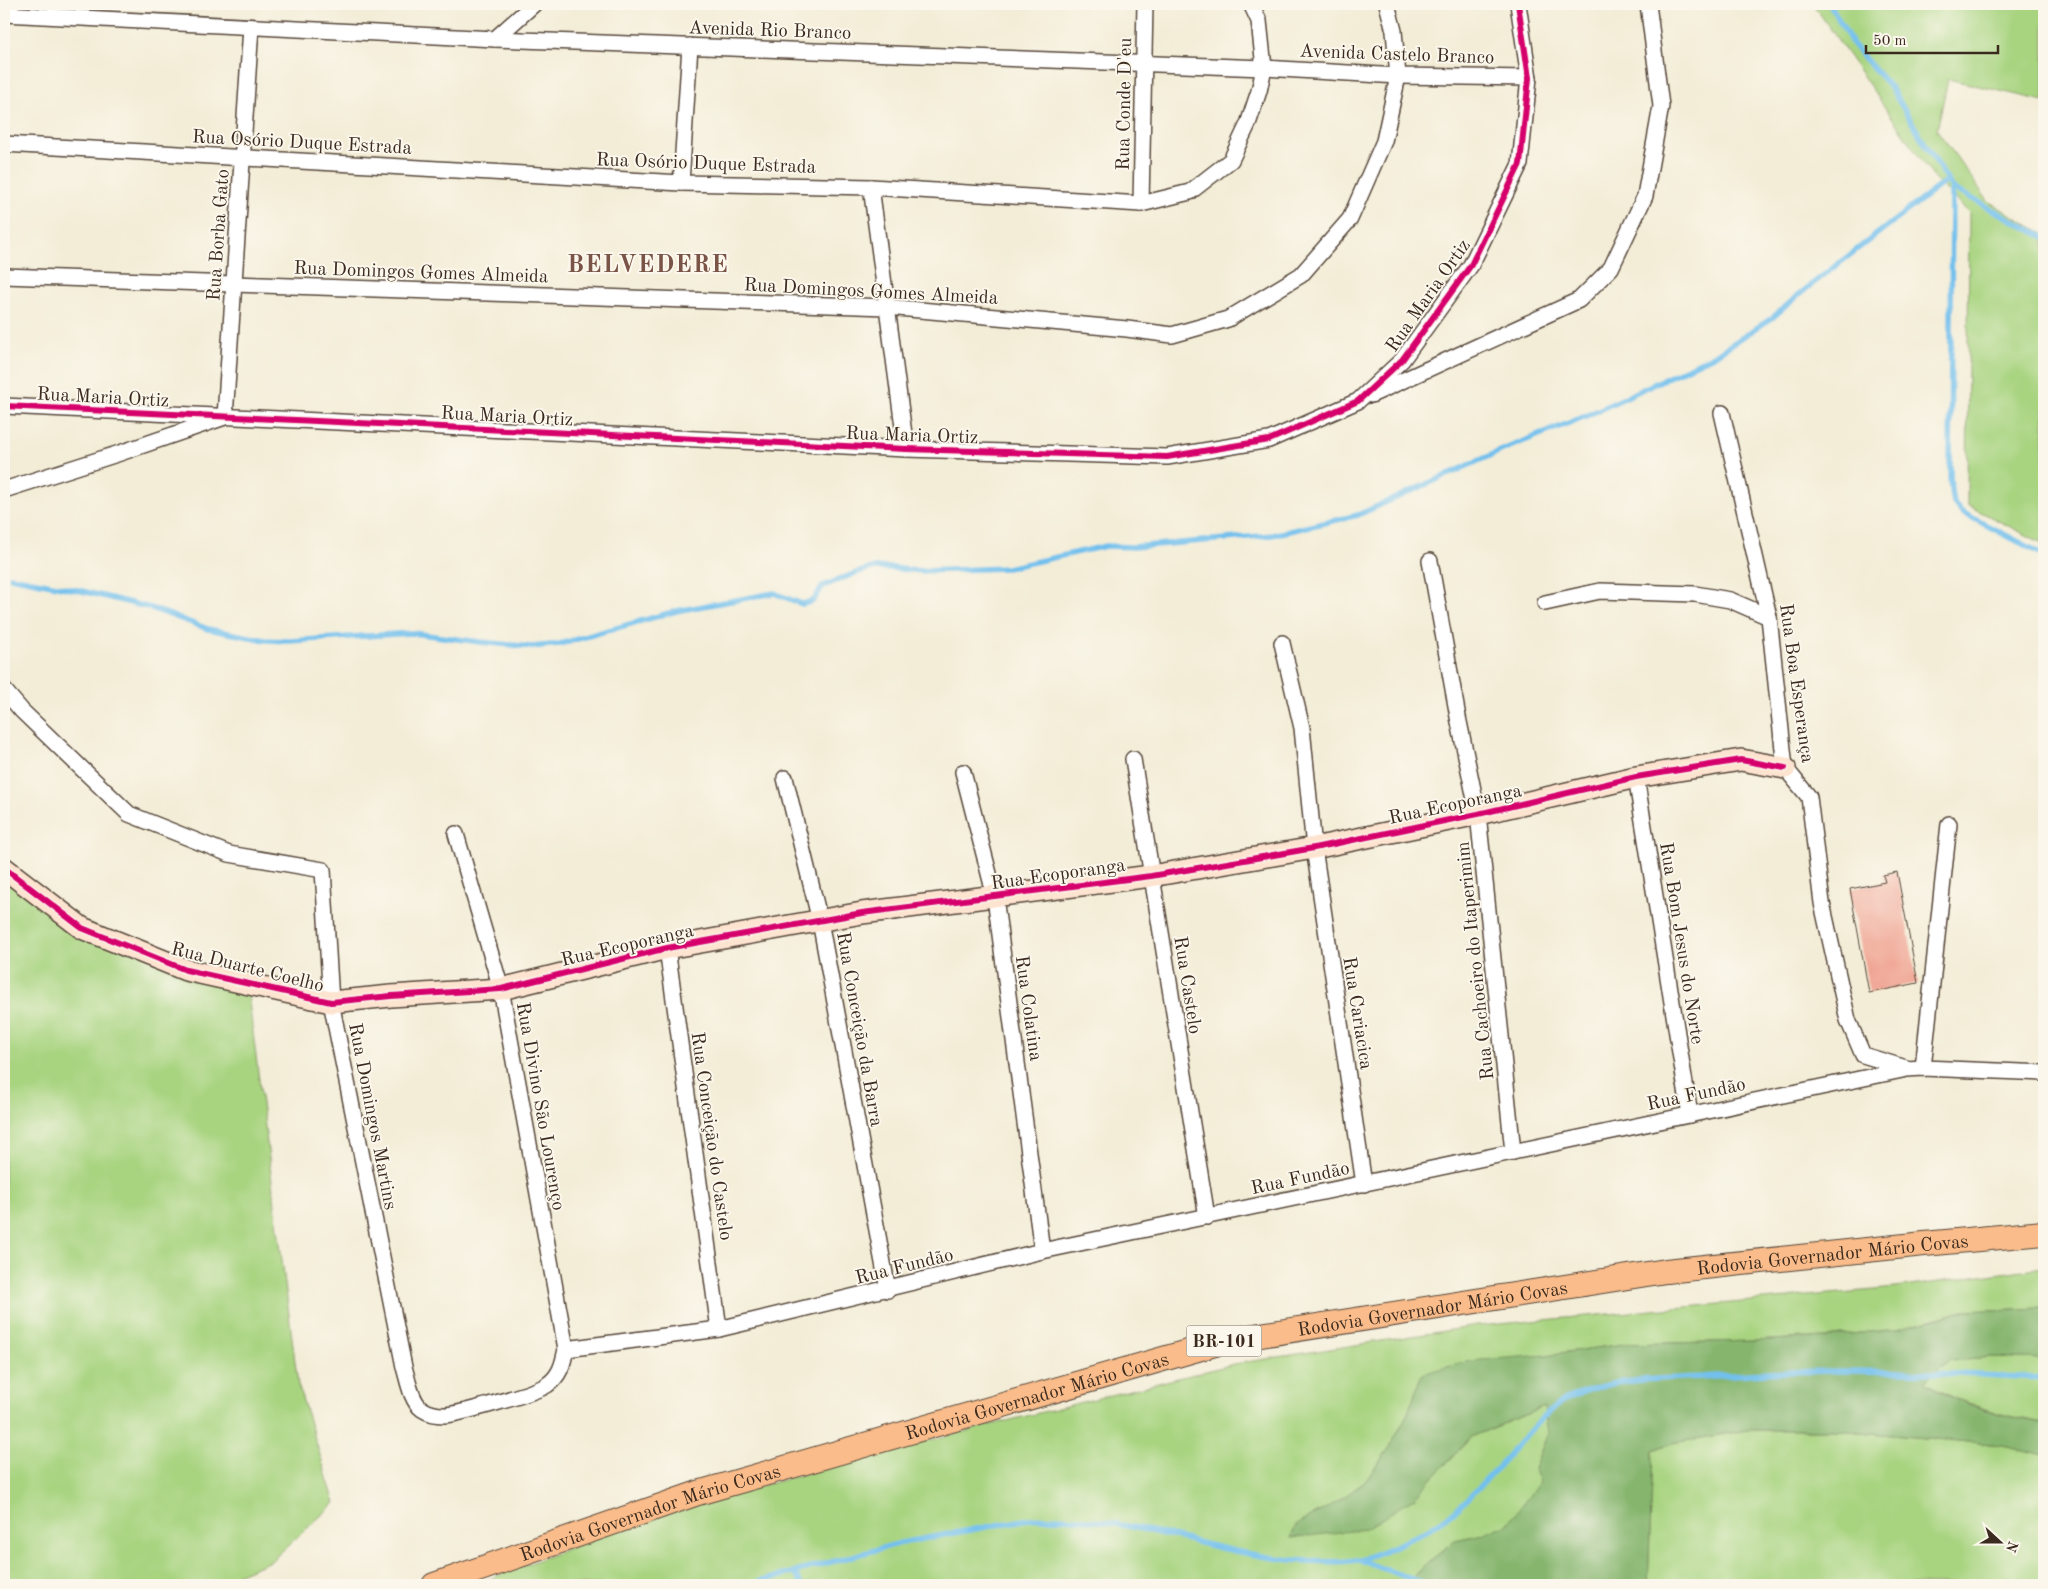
<svg xmlns="http://www.w3.org/2000/svg" width="2048" height="1589" font-family="'Old Standard TT',serif">
<style>
.green{fill:#a8d480;stroke:#727f4f}
.forest{fill:#86b66e;stroke:#607046}
.lines{fill:none;stroke-linecap:round;stroke-linejoin:round}
.stream{stroke:#72c0ed;stroke-width:5.5}
.building{fill:#f0a694}
.street-casing{stroke:#57473a;stroke-width:18}
.secondary-casing{stroke:#57473a;stroke-width:24}
.primary-casing{stroke:#57473a;stroke-width:26}
.street{stroke:#fff;stroke-width:15}
.secondary{stroke:#fde4d0;stroke-width:21}
.primary{stroke:#f9bc8a;stroke-width:24}
.cycleway-casing{stroke:#fbf7ec;stroke-width:9}
.cycleway{stroke:#d6006c;stroke-width:6}
.labels{text-anchor:middle;stroke-width:4;stroke-linejoin:round;paint-order:stroke}
.shield{fill:#fbf7ec;stroke:#75685c;stroke-width:1}
.shield-label{font-size:18px;font-weight:bold;fill:#3b2a1e}
.street-label{font-size:19px;fill:#3b2a1e;stroke:#fbf7ec}
.district-label{font-size:24px;font-weight:bold;letter-spacing:1px;fill:#7a5547;stroke:#fbf7ec}
</style>
<rect width="100%" height="100%" fill="#fbf7ec"/>
<filter id="ink" filterUnits="userSpaceOnUse"><feTurbulence type="fractalNoise" baseFrequency=".02" numOctaves="2"/><feDisplacementMap in="SourceGraphic" scale="10" xChannelSelector="R" yChannelSelector="G"/><feConvolveMatrix kernelMatrix="1 2 1 2 8 2 1 2 1" color-interpolation-filters="sRGB"/></filter>
<filter id="wash" filterUnits="userSpaceOnUse"><feTurbulence type="fractalNoise" baseFrequency=".0096" numOctaves="4" result="noise"/><feDisplacementMap in="SourceGraphic" scale="20" xChannelSelector="R" yChannelSelector="G"/><feGaussianBlur stdDeviation="1.12" result="paint"/><feColorMatrix in="noise" values="0 0 0 0 0 0 0 0 0 0 0 0 0 0 0 0 0 1.4 0 .05"/><feComposite in="paint" operator="in"/></filter>
<g filter="url(#wash)">
<rect width="100%" height="100%" fill="#f3edd7"/>
<g class="green">
<path d="M 1813,4 L 2044,4 L 2044,101 L 1948,79 L 1937,130 L 1988,201 L 2044,234 L 2044,544 L 1967,505 L 1969,213 L 1934,178 Z"/>
<path d="M 4,866 L 53,910 L 247,986 L 298,1385 L 335,1503 L 271,1561 L 212,1585 L 4,1585 Z"/>
<path d="M 2044,1267 L 2044,1308 L 1963,1311 L 1897,1329 L 1825,1337 L 1755,1341 L 1624,1344 L 1546,1355 L 1407,1415 L 1390,1447 L 1365,1482 L 1335,1503 L 1296,1525 L 1291,1538 L 1415,1497 L 1471,1437 L 1544,1407 L 1548,1433 L 1534,1469 L 1541,1481 L 1508,1524 L 1484,1534 L 1455,1540 L 1430,1561 L 1405,1585 L 474,1585 L 641,1520 L 875,1454 L 1234,1364 L 1477,1326 L 1896,1288 Z"/>
<path d="M 1993,1357 L 2044,1359 L 2044,1423 C 2002,1416 1961,1403 1924,1382 L 1949,1360 Z"/>
<path d="M 1748,1430 L 1837,1430 L 2002,1445 L 2044,1455 L 2044,1585 L 1648,1585 L 1653,1450 L 1672,1443 Z"/>
</g>
<path class="forest" d="M 2044,1308 L 2044,1359 L 1993,1357 L 1949,1360 L 1924,1382 C 1960,1404 2003,1417 2044,1423 L 2044,1455 L 2002,1445 L 1837,1430 L 1748,1430 L 1672,1443 L 1653,1450 L 1648,1585 L 1405,1585 L 1430,1561 L 1455,1540 L 1484,1534 L 1508,1524 L 1540,1481 L 1534,1469 L 1548,1433 L 1544,1407 L 1471,1437 L 1415,1497 L 1366,1529 L 1291,1538 L 1296,1525 L 1335,1503 L 1365,1482 L 1390,1447 L 1407,1415 L 1422,1374 L 1469,1361 L 1546,1355 L 1624,1344 L 1755,1341 L 1825,1337 L 1897,1329 L 1963,1311 Z"/>
<g class="lines">
<g class="stream">
<path d="M 1830,4 L 1853,45 L 1891,88 L 1952,188 L 2044,237"/>
<path d="M 1952,188 L 1950,475 C 1951,491 1950,503 1963,513 L 2044,555"/>
<path d="M 11,577 L 82,591 L 151,608 L 208,629 L 265,640 L 289,641 L 412,633 L 480,642 L 532,647 L 560,644 L 676,611 L 774,593 L 802,604 L 813,601 L 823,586 L 856,573 L 872,568 L 891,568 L 922,571 L 1007,568 L 1106,546 L 1133,547 L 1272,535 L 1358,515 L 1507,448 L 1586,416 L 1715,355 L 1772,318 L 1807,288 L 1947,180"/>
<path d="M 1359,1560 L 1429,1585"/>
<path d="M 795,1571 L 801,1585"/>
<path d="M 747,1585 L 901,1543 L 1029,1519 C 1123,1510 1213,1557 1307,1561 C 1323,1562 1340,1563 1356,1560 C 1370,1557 1384,1551 1397,1545 C 1450,1523 1476,1492 1513,1450 C 1530,1431 1546,1410 1569,1398 C 1609,1378 1657,1379 1702,1377 C 1731,1375 1760,1373 1789,1372 C 1874,1369 1959,1374 2044,1378"/>
</g>
</g>
<g id="blocks">
<path class="building" d="M 1897,872 L 1918,983 L 1869,993 L 1850,889 L 1885,882 L 1883,875 Z"/>
</g>
</g>
<g filter="url(#ink)">
<use href="#blocks" fill-opacity="0" stroke="#57473a" stroke-width="1"/>
<g class="lines">
<g class="street-casing">
<g id="street">
<path d="M 4,14 L 495,39 L 1264,68 L 1398,76 L 1529,78"/>
<path d="M 495,39 L 534,4"/>
<path d="M 4,144 L 681,183 L 871,187 L 1141,204 L 1190,192 L 1231,160 L 1248,124 L 1259,91 L 1264,68 L 1259,21 L 1251,4"/>
<path d="M 681,183 L 690,46"/>
<path d="M 871,187 L 906,449"/>
<path d="M 1141,204 L 1145,4"/>
<path d="M 4,276 L 887,307 L 1127,329 L 1172,335 L 1228,319 L 1301,275 L 1350,219 L 1384,141 L 1398,76 L 1394,31 L 1387,4"/>
<path d="M 1371,395 L 1579,300 L 1611,268 L 1645,196 L 1661,106 L 1648,4"/>
<path d="M 4,406 L 906,449 L 1167,457 L 1269,440 L 1358,401 L 1402,360 L 1471,265 L 1520,164 L 1529,78 L 1518,4"/>
<path d="M 1722,413 L 1769,617 L 1785,768 L 1809,797 L 1822,903 L 1848,1020 L 1863,1055 L 1906,1068"/>
<path d="M 4,490 L 120,453 L 225,417 L 251,27"/>
<path d="M 1430,561 L 1458,717 L 1478,814 L 1513,1152"/>
<path d="M 1545,603 L 1600,591 L 1695,594 L 1730,600 L 1769,617"/>
<path d="M 1282,643 L 1302,728 L 1314,848 L 1364,1184"/>
<path d="M 4,690 L 22,711 L 129,814 L 229,854 L 323,870 L 331,1002 L 404,1367 C 408,1380 411,1401 422,1409 C 428,1413 437,1415 444,1415 C 457,1415 538,1392 547,1385 C 560,1376 563,1364 566,1349 L 501,989 L 456,834"/>
<path d="M 1133,759 L 1207,1217"/>
<path d="M 963,772 L 995,897 L 1042,1251"/>
<path d="M 1636,777 L 1690,1115"/>
<path d="M 785,778 L 820,921 L 888,1290"/>
<path d="M 667,948 L 719,1329"/>
<path d="M 1923,1068 L 1949,824"/>
<path d="M 566,1349 L 719,1329 L 1042,1251 L 1907,1069 L 1923,1068 L 2044,1073"/>
</g>
</g>
<g class="secondary-casing">
<path id="secondary" d="M 4,868 L 82,928 L 186,970 L 331,1002 L 391,996 L 501,989 L 667,948 L 862,913 L 1151,876 L 1314,848 L 1478,814 L 1636,777 L 1741,760 L 1785,768"/>
</g>
<g class="primary-casing">
<g id="primary">
<path id="s1" d="M 434,1585 L 698,1493 L 1229,1340 L 1666,1271 L 1924,1244 L 2044,1233"/>
</g>
</g>
<use href="#street" class="street"/>
<use href="#secondary" class="secondary"/>
<use href="#primary" class="primary"/>
<g class="cycleway-casing">
<g id="cycleway">
<path d="M 4,406 L 906,449 L 1167,457 L 1269,440 L 1358,401 L 1402,360 L 1471,265 L 1520,164 L 1529,78 L 1518,4"/>
<path d="M 4,868 L 82,928 L 186,970 L 331,1002 L 391,996 L 501,989 L 667,948 L 862,913 L 1151,876 L 1314,848 L 1478,814 L 1636,777 L 1741,760 L 1785,768"/>
</g>
</g>
<use href="#cycleway" class="cycleway"/>
</g>
</g>
<g class="labels">
<rect class="shield" x="1186.5" y="1325.5" width="75" height="31" rx="4"/>
<g class="shield-label">
<text x="1224" y="1347">BR-101</text>
</g>
<g class="street-label">
<text transform="translate(770 29) rotate(2)" y="7">Avenida Rio Branco</text>
<text transform="translate(1397 53) rotate(2)" y="7">Avenida Castelo Branco</text>
<text transform="translate(1123 104) rotate(-89)" y="7">Rua Conde D'eu</text>
<text transform="translate(302 141) rotate(3)" y="7">Rua Osório Duque Estrada</text>
<text transform="translate(706 162) rotate(2)" y="7">Rua Osório Duque Estrada</text>
<text transform="translate(217 235) rotate(-86)" y="7">Rua Borba Gato</text>
<text transform="translate(421 271) rotate(2)" y="7">Rua Domingos Gomes Almeida</text>
<text transform="translate(871 290) rotate(3)" y="7">Rua Domingos Gomes Almeida</text>
<text transform="translate(1427 295) rotate(-55)" y="7">Rua Maria Ortiz</text>
<text transform="translate(103 396) rotate(3)" y="7">Rua Maria Ortiz</text>
<text transform="translate(507 415) rotate(3)" y="7">Rua Maria Ortiz</text>
<text transform="translate(912 434) rotate(2)" y="7">Rua Maria Ortiz</text>
<text transform="translate(1798 683) rotate(82)" y="7">Rua Boa Esperança</text>
<text transform="translate(1455 803) rotate(-12)" y="7">Rua Ecoporanga</text>
<text transform="translate(1058 873) rotate(-8)" y="7">Rua Ecoporanga</text>
<text transform="translate(1683 943) rotate(81)" y="7">Rua Bom Jesus do Norte</text>
<text transform="translate(627 944) rotate(-13)" y="7">Rua Ecoporanga</text>
<text transform="translate(1474 961) rotate(-96)" y="7">Rua Cachoeiro do Itaperimim</text>
<text transform="translate(248 966) rotate(14)" y="7">Rua Duarte Coelho</text>
<text transform="translate(1189 985) rotate(81)" y="7">Rua Castelo</text>
<text transform="translate(1030 1008) rotate(82)" y="7">Rua Colatina</text>
<text transform="translate(1359 1013) rotate(81)" y="7">Rua Cariacica</text>
<text transform="translate(861 1029) rotate(80)" y="7">Rua Conceição da Barra</text>
<text transform="translate(1696 1093) rotate(-12)" y="7">Rua Fundão</text>
<text transform="translate(542 1106) rotate(80)" y="7">Rua Divino São Lourenço</text>
<text transform="translate(374 1116) rotate(79)" y="7">Rua Domingos Martins</text>
<text transform="translate(713 1136) rotate(82)" y="7">Rua Conceição do Castelo</text>
<text transform="translate(1300 1177) rotate(-12)" y="7">Rua Fundão</text>
<text dy="7" stroke="none"><textPath href="#s1" startOffset="1442">Rodovia Governador Mário Covas</textPath></text>
<text transform="translate(904 1265) rotate(-14)" y="7">Rua Fundão</text>
<text dy="7" stroke="none"><textPath href="#s1" startOffset="1038">Rodovia Governador Mário Covas</textPath></text>
<text dy="7" stroke="none"><textPath href="#s1" startOffset="632">Rodovia Governador Mário Covas</textPath></text>
<text dy="7" stroke="none"><textPath href="#s1" startOffset="228">Rodovia Governador Mário Covas</textPath></text>
</g>
<g class="district-label">
<text x="648" y="272">BELVEDERE</text>
</g>
</g>
<rect width="2048" height="1589" fill="none" stroke="#fbf7ec" stroke-width="20"/>
<g transform="translate(2000 1542) rotate(111)" stroke="#fbf7ec" stroke-width="4" paint-order="stroke">
<path d="M0-4L9 19L0 12L-9 19Z" fill="#3b2a1e"/>
<text y="-8" font-size="14" font-weight="bold" text-anchor="middle" fill="#3b2a1e">N</text>
</g>
<path d="M1866 45v8h132v-8" fill="none" stroke="#3b2a1e" stroke-width="2.5"/>
<text x="1873" y="45" font-size="15" fill="#3b2a1e" stroke="#fbf7ec" stroke-width="4" paint-order="stroke">50 m</text>
</svg>
